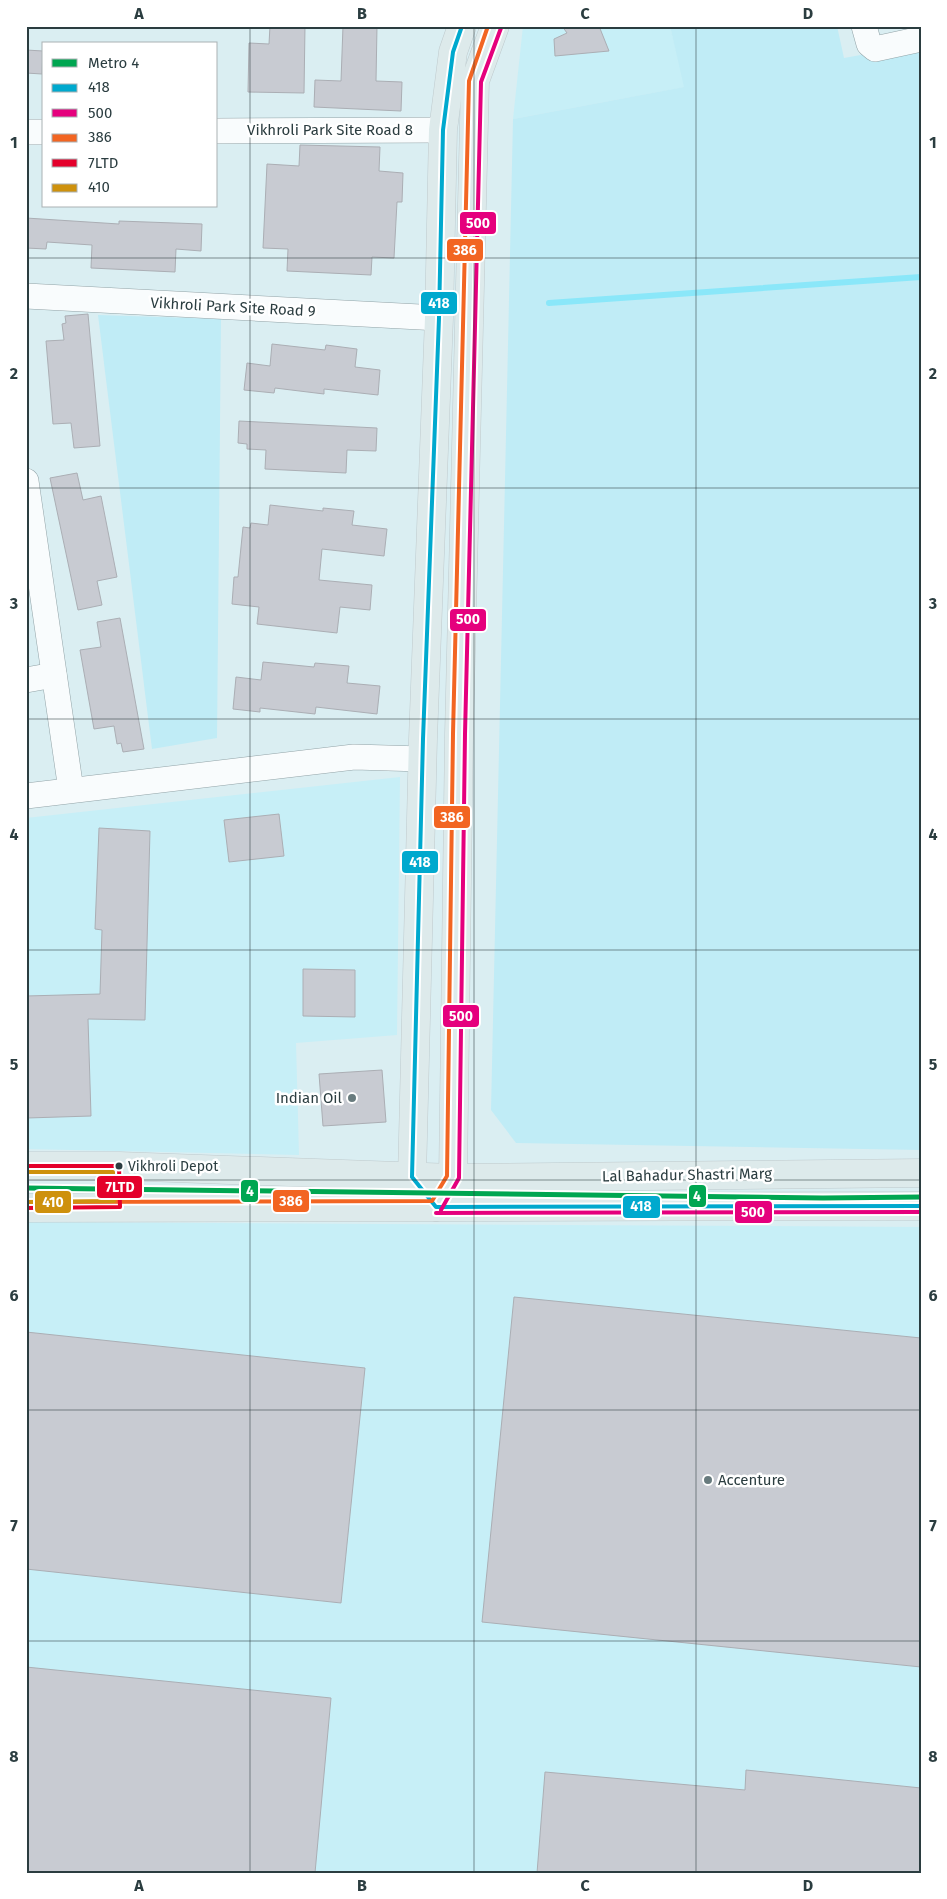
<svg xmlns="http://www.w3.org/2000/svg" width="947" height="1899" font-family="'Fira Sans',sans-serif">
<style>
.built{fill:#c7eff7}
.green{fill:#c0ecf6}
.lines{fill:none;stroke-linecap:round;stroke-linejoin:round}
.stream{stroke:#8ae7f9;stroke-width:6}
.building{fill:#c8cbd2;stroke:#abaeb4}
.minor-casing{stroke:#92a3a7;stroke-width:26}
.major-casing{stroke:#bfcacd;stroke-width:29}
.minor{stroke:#f9fcfd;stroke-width:25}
.major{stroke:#ddeaeb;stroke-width:28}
.bus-1-casing{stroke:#fff;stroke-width:8}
.bus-2-casing{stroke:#fff;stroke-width:8}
.bus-3-casing{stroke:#fff;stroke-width:8}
.bus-4-casing{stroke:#fff;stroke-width:8}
.bus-5-casing{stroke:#fff;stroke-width:8}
.bus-1{stroke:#00a9ce;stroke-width:4}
.bus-2{stroke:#e5007d;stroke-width:4}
.bus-3{stroke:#f26522;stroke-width:4}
.bus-4{stroke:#e4002b;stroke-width:4}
.bus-5{stroke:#ce910d;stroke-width:4}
.metro-1-casing{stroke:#fff;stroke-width:9}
.metro-1{stroke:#00a651;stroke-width:5}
.grid{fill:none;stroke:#2b3d40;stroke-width:1;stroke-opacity:0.55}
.poi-dot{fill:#687b7e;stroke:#fff;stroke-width:2}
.bus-dot{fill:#2b3d40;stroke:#fff;stroke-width:2}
.labels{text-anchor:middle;stroke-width:5;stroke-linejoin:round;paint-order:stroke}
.bus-label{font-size:14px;fill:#2b3d40;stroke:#fff;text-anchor:start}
.street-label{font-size:15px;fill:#2b3d40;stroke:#fff}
.poi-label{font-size:15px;fill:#2b3d40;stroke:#fff;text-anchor:end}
.line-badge{stroke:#fff;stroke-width:2}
.badge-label{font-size:14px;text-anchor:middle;font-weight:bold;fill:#fff}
.neatline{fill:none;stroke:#2b3d40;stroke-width:2}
.grid-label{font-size:16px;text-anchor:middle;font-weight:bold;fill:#2b3d40}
</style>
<rect width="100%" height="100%" fill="#daeef2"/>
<g class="built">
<path d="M 523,26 L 670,26 L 685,87 L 513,119 Z"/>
<path d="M 400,777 L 397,1035 L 296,1043 L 299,1155 L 26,1149 L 26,818 Z"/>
<path d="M 26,1222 L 921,1227 L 921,1873 L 26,1873 Z"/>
</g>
<g class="green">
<path d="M 670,26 L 837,26 L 844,58 L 921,44 L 921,1150 L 516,1143 L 491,1110 L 513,119 L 684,87 Z"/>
<path d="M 98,315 L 221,319 L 217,738 L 152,749 Z"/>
</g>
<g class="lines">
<path class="stream" d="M 549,303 L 921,277"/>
</g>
<g class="building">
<path d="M 270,26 L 305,26 L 304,93 L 248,92 L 249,43 L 269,44 Z"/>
<path d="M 343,26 L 377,26 L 376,81 L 402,82 L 401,111 L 314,107 L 315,80 L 341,81 Z"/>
<path d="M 562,26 L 599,26 L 609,51 L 555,56 L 554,39 L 567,33 Z"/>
<path d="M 26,50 L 43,51 L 42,74 L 26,73 Z"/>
<path d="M 300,145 L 380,147 L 379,171 L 403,173 L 402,202 L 397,202 L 394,258 L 372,257 L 371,275 L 287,271 L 288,249 L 263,248 L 267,164 L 299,166 Z"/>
<path d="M 26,218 L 119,224 L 119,221 L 202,224 L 201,251 L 176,249 L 175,272 L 91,268 L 92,245 L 47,242 L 46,249 L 26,248 Z"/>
<path d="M 88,314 L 100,446 L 74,448 L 71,423 L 53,424 L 46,341 L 64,340 L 62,324 L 66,323 L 65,316 Z"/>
<path d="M 272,344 L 325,350 L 326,345 L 357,349 L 355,367 L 380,370 L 378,395 L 324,389 L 324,394 L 275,388 L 274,393 L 244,390 L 247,363 L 270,366 Z"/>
<path d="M 239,421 L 377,428 L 376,451 L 347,450 L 346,473 L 265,469 L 266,450 L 247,449 L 247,444 L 238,443 Z"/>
<path d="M 77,473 L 83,500 L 101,496 L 117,577 L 97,581 L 102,605 L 78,610 L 50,478 Z"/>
<path d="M 270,505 L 323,511 L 323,508 L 354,511 L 352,525 L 387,529 L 384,556 L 322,549 L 319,580 L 372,585 L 370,610 L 340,607 L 337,633 L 257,624 L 259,607 L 232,604 L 234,577 L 238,577 L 243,527 L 250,528 L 251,523 L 268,525 Z"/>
<path d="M 120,618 L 144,749 L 123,752 L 121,743 L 117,744 L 114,726 L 94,729 L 80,650 L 101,647 L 97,622 Z"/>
<path d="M 263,662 L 314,667 L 315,663 L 349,666 L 347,683 L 380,686 L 377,714 L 316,707 L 315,714 L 260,708 L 260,712 L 233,709 L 236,677 L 261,680 Z"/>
<path d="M 279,814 L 284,856 L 229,862 L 224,820 Z"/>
<path d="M 99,828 L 150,831 L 145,1020 L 88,1019 L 91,1116 L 27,1118 L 26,996 L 100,994 L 102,930 L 95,929 Z"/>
<path d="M 303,969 L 355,970 L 355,1017 L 303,1016 Z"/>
<path d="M 382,1070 L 386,1122 L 323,1126 L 319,1074 Z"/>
<path d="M 514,1297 L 921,1338 L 921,1667 L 482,1622 Z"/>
<path d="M 26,1332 L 365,1368 L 341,1603 L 26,1569 Z"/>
<path d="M 26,1667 L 331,1698 L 315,1873 L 26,1873 Z"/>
<path d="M 746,1770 L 921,1788 L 921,1873 L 537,1873 L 545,1772 L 745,1790 Z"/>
</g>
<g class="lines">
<g class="minor-casing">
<g id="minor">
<path d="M 864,26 L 869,44 L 875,49 L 921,39"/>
<path d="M 216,131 L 443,130"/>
<path d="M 26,132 L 44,132"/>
<path d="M 26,296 L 439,318"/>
<path d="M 26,481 L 71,790"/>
<path d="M 26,680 L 54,675"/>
<path d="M 26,796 L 354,757 L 422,759"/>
</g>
</g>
<g class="major-casing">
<g id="major">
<path d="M 26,1166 L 119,1166 L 453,1178 L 921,1173"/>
<path d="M 436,1207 L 412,1177 L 423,739 L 439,318 L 443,130 L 453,52 L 462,26"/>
<path d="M 436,1207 L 453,1178 L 459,734 L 475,81 L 495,26"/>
<path d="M 26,1208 L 921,1206"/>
</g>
</g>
<use href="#minor" class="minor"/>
<use href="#major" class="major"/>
<g class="bus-1-casing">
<path id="bus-1" d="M 462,26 L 453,52 L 443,130 L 439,318 L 423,739 L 412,1177 L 436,1207 L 921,1206"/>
</g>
<g class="bus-2-casing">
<g id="bus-2">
<path d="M 441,1210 L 459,1178 L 465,734 L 481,82 L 501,28"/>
<path d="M 436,1213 L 921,1212"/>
</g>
</g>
<g class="bus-3-casing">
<path id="bus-3" d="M 26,1202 L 432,1201 L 447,1176 L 453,734 L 469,81 L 488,26"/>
</g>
<g class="bus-4-casing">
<path id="bus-4" d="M 26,1166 L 119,1166 L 120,1207 L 26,1208"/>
</g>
<g class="bus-5-casing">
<path id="bus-5" d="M 26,1172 L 113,1172 L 114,1201 L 26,1202"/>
</g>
<use href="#bus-1" class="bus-1"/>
<use href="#bus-2" class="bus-2"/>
<use href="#bus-3" class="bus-3"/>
<use href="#bus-4" class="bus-4"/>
<use href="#bus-5" class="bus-5"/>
<g class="metro-1-casing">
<path id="metro-1" d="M 26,1188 L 823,1198 L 921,1197"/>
</g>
<use href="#metro-1" class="metro-1"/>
</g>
<path class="grid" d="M 250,26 L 250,1873M 474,26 L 474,1873M 696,26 L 696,1873M 26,258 L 921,258M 26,488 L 921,488M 26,719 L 921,719M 26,950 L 921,950M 26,1180 L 921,1180M 26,1410 L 921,1410M 26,1641 L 921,1641"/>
<g class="poi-dot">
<circle cx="352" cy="1098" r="5"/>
<circle cx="708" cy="1480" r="5"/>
</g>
<circle class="bus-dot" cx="119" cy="1166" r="4.5"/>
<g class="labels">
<g class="bus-label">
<text x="128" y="1171">Vikhroli Depot</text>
</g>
<g class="street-label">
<text x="330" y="135">Vikhroli Park Site Road 8</text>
<text transform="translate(233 307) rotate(3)" y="5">Vikhroli Park Site Road 9</text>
<text transform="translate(687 1175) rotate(-1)" y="5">Lal Bahadur Shastri Marg</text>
</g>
<g class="poi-label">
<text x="342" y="1103">Indian Oil</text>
<text x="718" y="1485" text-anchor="start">Accenture</text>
</g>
</g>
<g class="line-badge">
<rect x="459" y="211" width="38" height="24" rx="5" fill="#e5007d"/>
<rect x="446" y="238" width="38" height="24" rx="5" fill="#f26522"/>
<rect x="420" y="291" width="38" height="24" rx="5" fill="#00a9ce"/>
<rect x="449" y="608" width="38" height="24" rx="5" fill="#e5007d"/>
<rect x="433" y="805" width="38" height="24" rx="5" fill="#f26522"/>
<rect x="401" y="850" width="38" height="24" rx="5" fill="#00a9ce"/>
<rect x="442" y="1004" width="38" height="24" rx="5" fill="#e5007d"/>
<rect x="96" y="1175" width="47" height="24" rx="5" fill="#e4002b"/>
<rect x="240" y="1179" width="19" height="24" rx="5" fill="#00a651"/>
<rect x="688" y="1184" width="19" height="24" rx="5" fill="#00a651"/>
<rect x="272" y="1189" width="38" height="24" rx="5" fill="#f26522"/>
<rect x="34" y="1190" width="38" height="24" rx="5" fill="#ce910d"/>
<rect x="622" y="1195" width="39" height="24" rx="5" fill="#00a9ce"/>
<rect x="734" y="1200" width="39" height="24" rx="5" fill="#e5007d"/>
</g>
<g class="badge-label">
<text x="478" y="228">500</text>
<text x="465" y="255">386</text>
<text x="439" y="308">418</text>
<text x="468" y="624">500</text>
<text x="452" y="822">386</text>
<text x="420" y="867">418</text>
<text x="461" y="1021">500</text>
<text x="120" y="1192">7LTD</text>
<text x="250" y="1196">4</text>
<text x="697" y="1201">4</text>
<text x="291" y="1206">386</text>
<text x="53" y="1207">410</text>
<text x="641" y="1211">418</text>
<text x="753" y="1217">500</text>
</g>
<rect width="947" height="1899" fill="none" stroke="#ffffff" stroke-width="55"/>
<rect x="42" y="42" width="175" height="165" fill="#ffffff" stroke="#aab1b3"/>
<rect x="52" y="59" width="25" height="8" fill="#00a651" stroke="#aab1b3"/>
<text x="88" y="68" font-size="15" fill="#2b3d40">Metro 4</text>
<rect x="52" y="84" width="25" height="8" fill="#00a9ce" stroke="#aab1b3"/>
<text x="88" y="92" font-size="15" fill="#2b3d40">418</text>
<rect x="52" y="109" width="25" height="8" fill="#e5007d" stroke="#aab1b3"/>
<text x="88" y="118" font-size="15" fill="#2b3d40">500</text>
<rect x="52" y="134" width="25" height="8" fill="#f26522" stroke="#aab1b3"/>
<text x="88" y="142" font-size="15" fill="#2b3d40">386</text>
<rect x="52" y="159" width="25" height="8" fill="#e4002b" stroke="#aab1b3"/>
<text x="88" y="168" font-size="15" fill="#2b3d40">7LTD</text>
<rect x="52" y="184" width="25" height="8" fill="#ce910d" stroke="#aab1b3"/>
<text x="88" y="192" font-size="15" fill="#2b3d40">410</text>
<rect x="28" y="28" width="892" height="1844" class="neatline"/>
<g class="grid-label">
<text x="139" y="19">A</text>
<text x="362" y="19">B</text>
<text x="585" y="19">C</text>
<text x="808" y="19">D</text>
<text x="14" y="148">1</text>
<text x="933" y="148">1</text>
<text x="14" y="379">2</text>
<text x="933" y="379">2</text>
<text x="14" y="609">3</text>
<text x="933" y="609">3</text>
<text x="14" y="840">4</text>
<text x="933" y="840">4</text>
<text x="14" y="1070">5</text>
<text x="933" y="1070">5</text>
<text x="14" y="1301">6</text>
<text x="933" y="1301">6</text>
<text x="14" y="1531">7</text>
<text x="933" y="1531">7</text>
<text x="14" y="1762">8</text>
<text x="933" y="1762">8</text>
<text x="139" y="1891">A</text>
<text x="362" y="1891">B</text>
<text x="585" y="1891">C</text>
<text x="808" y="1891">D</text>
</g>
</svg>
